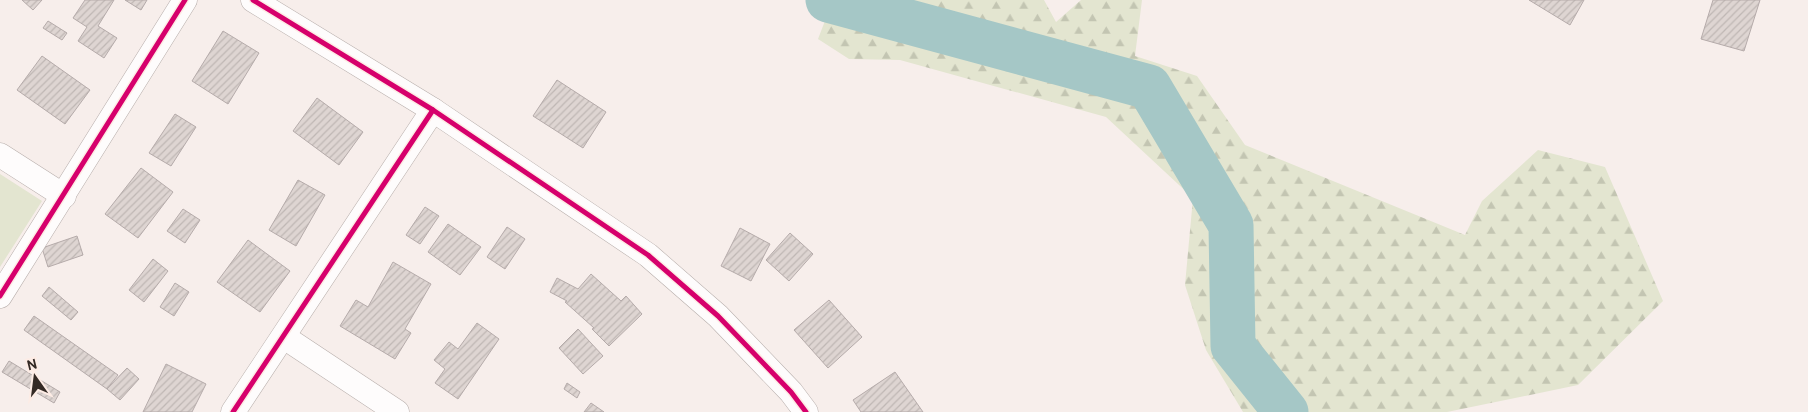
<svg xmlns="http://www.w3.org/2000/svg" width="1808" height="412" font-family="Overpass,sans-serif">
<style>
.grass{fill:#e3e5d0}
.forest{fill:url(#forest-firs)}
.lines{fill:none;stroke-linecap:round;stroke-linejoin:round}
.river{stroke:#a5c7c6;stroke-width:45}
.building{fill:url(#building-hatch);stroke:#b5abaa}
.minor-casing{stroke:#b7aeab;stroke-width:25}
.minor{stroke:#fefcfc;stroke-width:24}
.cycleway-casing{stroke:#fdece5;stroke-width:8}
.cycleway{stroke:#d6006c;stroke-width:5}
</style>
<defs>
<pattern id="forest-firs" width="22" height="20" patternUnits="userSpaceOnUse" patternTransform="scale(1.25)"><rect width="22" height="20" fill="#e3e5d0"/><path d="M5 1l3.5 6h-7zM16 11l3.5 6h-7z" fill="#c3c5b2"/></pattern>
<pattern id="building-hatch" width="6" height="6" patternUnits="userSpaceOnUse" patternTransform="scale(1.25)"><rect width="6" height="6" fill="#ded5d2"/><path d="M-1 1l2-2M0 6l6-6M5 7l2-2" fill="none" stroke="#bfb7b4"/></pattern>
</defs>
<rect width="100%" height="100%" fill="#f7eeeb"/>
<path class="grass" d="M 0,174 L 42,201 L 0,267 Z"/>
<path class="forest" d="M 833,0 L 1044,0 L 1056,22 L 1081,0 L 1142,0 L 1135,56 L 1197,76 L 1245,145 L 1465,235 L 1482,201 L 1538,150 L 1605,167 L 1663,301 L 1578,385 L 1447,412 L 1243,412 L 1206,350 L 1185,285 L 1193,198 L 1106,117 L 900,60 L 849,59 L 818,39 Z"/>
<g class="lines">
<path class="river" d="M 828,0 L 1149,87 L 1231,225 L 1233,346 L 1286,412"/>
</g>
<g class="building">
<path d="M 22,0 L 42,0 L 33,10 Z"/>
<path d="M 85,0 L 114,0 L 98,26 L 117,38 L 104,58 L 78,41 L 87,27 L 73,18 Z"/>
<path d="M 125,0 L 147,0 L 141,10 Z"/>
<path d="M 1529,0 L 1584,0 L 1570,25 Z"/>
<path d="M 1713,0 L 1760,0 L 1744,51 L 1701,39 Z"/>
<path d="M 48,21 L 67,33 L 62,40 L 43,28 Z"/>
<path d="M 223,31 L 259,53 L 228,104 L 192,81 Z"/>
<path d="M 42,56 L 90,90 L 65,124 L 17,90 Z"/>
<path d="M 557,80 L 606,112 L 583,148 L 533,116 Z"/>
<path d="M 317,98 L 363,132 L 339,165 L 293,131 Z"/>
<path d="M 175,114 L 196,127 L 171,166 L 149,153 Z"/>
<path d="M 141,168 L 173,192 L 138,238 L 105,214 Z"/>
<path d="M 298,180 L 325,195 L 296,246 L 269,230 Z"/>
<path d="M 425,207 L 439,216 L 420,244 L 406,235 Z"/>
<path d="M 183,209 L 200,220 L 185,243 L 167,231 Z"/>
<path d="M 448,224 L 481,247 L 460,275 L 428,252 Z"/>
<path d="M 507,227 L 525,239 L 505,269 L 487,257 Z"/>
<path d="M 740,228 L 770,244 L 751,281 L 721,266 Z"/>
<path d="M 790,233 L 813,254 L 789,281 L 766,260 Z"/>
<path d="M 77,236 L 83,255 L 48,267 L 42,248 Z"/>
<path d="M 248,240 L 290,271 L 260,312 L 217,282 Z"/>
<path d="M 153,259 L 168,271 L 144,302 L 129,290 Z"/>
<path d="M 393,262 L 431,284 L 405,329 L 411,333 L 395,359 L 340,326 L 356,300 L 368,307 Z"/>
<path d="M 591,274 L 621,301 L 626,296 L 642,314 L 609,346 L 592,329 L 594,328 L 565,302 L 567,301 L 550,292 L 557,278 L 578,289 Z"/>
<path d="M 175,283 L 189,292 L 174,316 L 160,307 Z"/>
<path d="M 49,287 L 78,312 L 71,320 L 42,296 Z"/>
<path d="M 829,300 L 862,337 L 828,368 L 794,330 Z"/>
<path d="M 34,316 L 118,375 L 107,389 L 24,330 Z"/>
<path d="M 477,323 L 499,339 L 458,399 L 435,383 L 445,369 L 434,360 L 449,342 L 458,349 Z"/>
<path d="M 578,329 L 603,356 L 583,374 L 559,348 Z"/>
<path d="M 9,361 L 60,392 L 54,403 L 2,372 Z"/>
<path d="M 166,364 L 206,384 L 192,412 L 143,412 Z"/>
<path d="M 127,368 L 139,379 L 120,400 L 107,389 Z"/>
<path d="M 895,372 L 923,412 L 861,412 L 853,400 Z"/>
<path d="M 567,383 L 580,392 L 577,398 L 564,389 Z"/>
<path d="M 591,403 L 604,412 L 584,412 Z"/>
</g>
<g class="lines">
<g class="minor-casing">
<g id="minor">
<path d="M 253,0 L 433,110 L 648,255 L 718,316 L 791,392 L 806,412"/>
<path d="M 0,155 L 64,196"/>
<path d="M 0,296 L 185,0"/>
<path d="M 284,337 L 397,412"/>
<path d="M 233,412 L 433,110"/>
</g>
</g>
<use href="#minor" class="minor"/>
<g class="cycleway-casing">
<g id="cycleway">
<path d="M 253,0 L 433,110 L 648,255 L 718,316 L 791,392 L 806,412"/>
<path d="M 0,296 L 185,0"/>
<path d="M 233,412 L 433,110"/>
</g>
</g>
<use href="#cycleway" class="cycleway"/>
</g>
<g transform="translate(35 377) rotate(346)" stroke="#fdece5" stroke-width="4" paint-order="stroke">
<path d="M0-4L9 19L0 12L-9 19Z" fill="#342a25"/>
<text y="-8" font-size="14" font-weight="bold" text-anchor="middle" fill="#342a25">N</text>
</g>
</svg>
